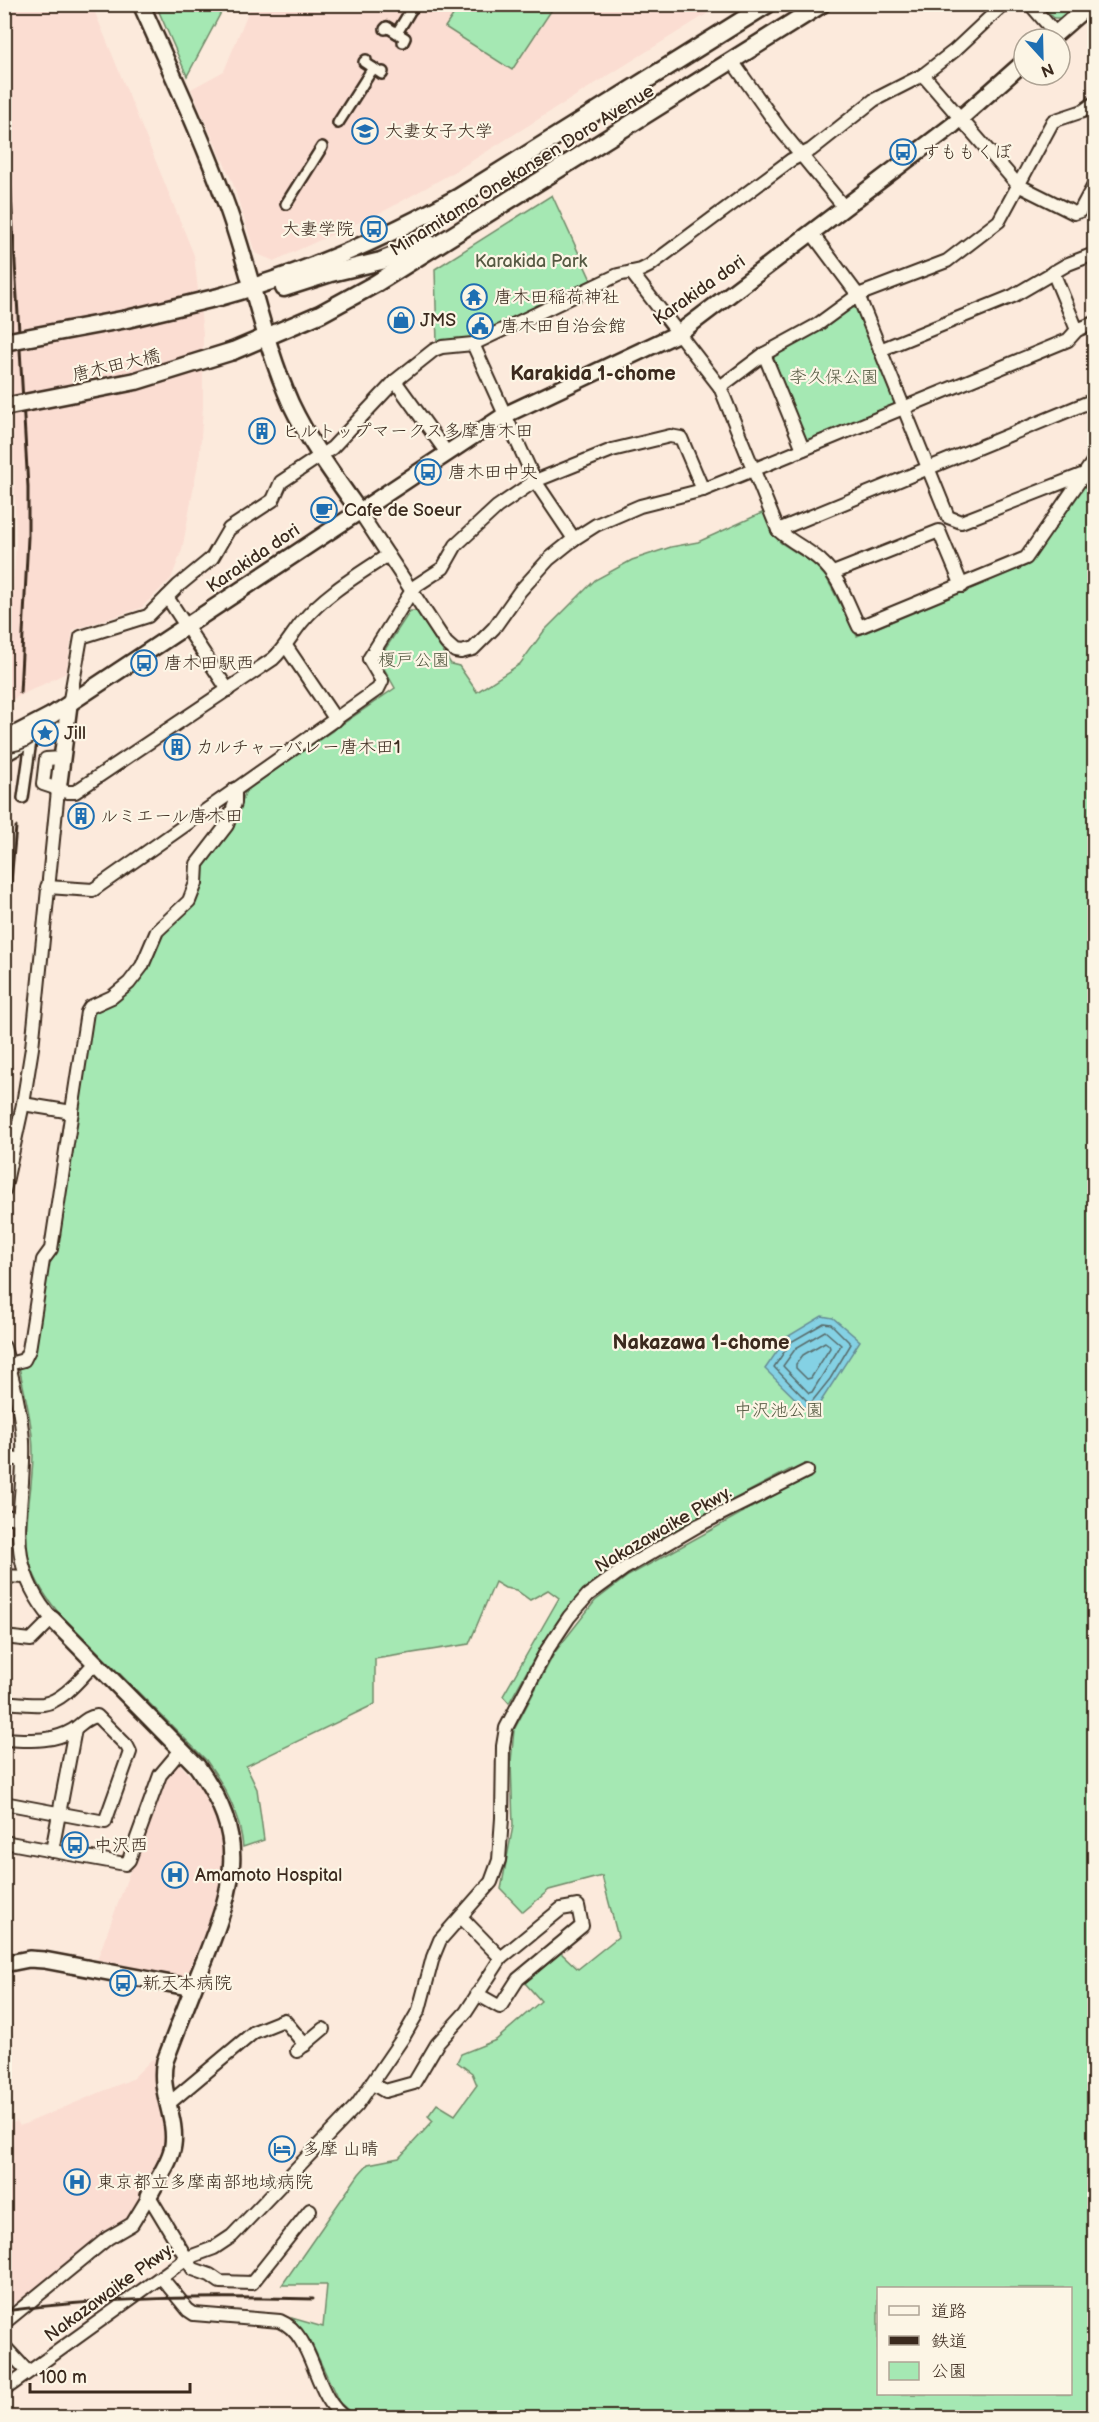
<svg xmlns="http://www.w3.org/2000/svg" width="1099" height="2422" font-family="'Balsamiq Sans','Klee One',sans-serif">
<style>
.built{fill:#fbddd2}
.green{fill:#a5e8b3;stroke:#708968;stroke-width:1.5;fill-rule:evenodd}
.water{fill:#84d1e4;stroke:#678e95;stroke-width:1.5}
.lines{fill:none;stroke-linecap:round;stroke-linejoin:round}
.shore{stroke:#586d6d;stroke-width:1.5}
.pedestrian-casing{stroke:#3b2a1e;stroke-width:14}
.minor-casing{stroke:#3b2a1e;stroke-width:16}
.tertiary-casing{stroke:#3b2a1e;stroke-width:20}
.secondary-casing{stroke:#3b2a1e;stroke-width:21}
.pedestrian{stroke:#fcf5e5;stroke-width:9}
.minor{stroke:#fcf5e5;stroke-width:12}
.tertiary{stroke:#fcf5e5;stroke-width:15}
.secondary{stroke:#fcf5e5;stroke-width:16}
.rail{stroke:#3b2a1e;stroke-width:3}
.minor-bridge-casing{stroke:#3b2a1e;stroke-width:16;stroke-linecap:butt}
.tertiary-bridge-casing{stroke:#3b2a1e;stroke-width:20;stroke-linecap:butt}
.secondary-bridge-casing{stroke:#3b2a1e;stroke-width:21;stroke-linecap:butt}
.minor-bridge{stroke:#fcf5e5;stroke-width:12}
.tertiary-bridge{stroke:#fcf5e5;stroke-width:15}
.secondary-bridge{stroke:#fcf5e5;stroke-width:16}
.labels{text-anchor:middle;stroke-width:4.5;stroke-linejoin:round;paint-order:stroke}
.poi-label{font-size:18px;fill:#3b2a1e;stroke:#fcf5e5;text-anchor:start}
.street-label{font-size:18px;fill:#3b2a1e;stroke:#fcf5e5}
.park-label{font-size:18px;fill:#565a43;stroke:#fcf5e5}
.neighbourhood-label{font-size:20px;font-weight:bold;fill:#3b2a1e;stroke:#fcf5e5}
</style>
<rect width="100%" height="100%" fill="#fceadc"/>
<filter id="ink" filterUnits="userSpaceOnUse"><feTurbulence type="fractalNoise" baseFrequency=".0167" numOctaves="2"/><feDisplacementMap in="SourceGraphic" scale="12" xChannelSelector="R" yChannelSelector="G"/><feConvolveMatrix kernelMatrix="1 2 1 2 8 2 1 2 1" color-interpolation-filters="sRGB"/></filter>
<g filter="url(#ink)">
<g class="built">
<path d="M 18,5 L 92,5 L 194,255 L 203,334 L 203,406 L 200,453 L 182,550 L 171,579 L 141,608 L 73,630 L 66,673 L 5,703 L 16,545 L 10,312 L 4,219 L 5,10 Z"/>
<path d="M 251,5 L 721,5 L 454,172 L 386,210 L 274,261 L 255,253 L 232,181 L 191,89 L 224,71 Z"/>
<path d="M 179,1763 L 205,1793 L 217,1822 L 222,1848 L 223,1868 L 217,1900 L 190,1974 L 182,1977 L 97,1960 L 164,1779 L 174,1764 Z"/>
<path d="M 161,2056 L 167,2134 L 167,2150 L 131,2215 L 103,2234 L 21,2301 L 5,2303 L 4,2108 L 11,2124 L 17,2121 L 20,2126 L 132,2079 L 151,2060 Z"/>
</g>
<g class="green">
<path d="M 156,5 L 225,5 L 187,76 Z"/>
<path d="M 460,5 L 460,4 L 555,5 L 512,70 L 445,27 Z"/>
<path d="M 1041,5 L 1076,5 L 1060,18 L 1054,18 Z"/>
<path d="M 552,195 L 591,280 L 468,340 L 437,344 L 435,269 Z"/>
<path d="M 850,307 L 860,309 L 897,403 L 806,441 L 773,361 L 775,354 L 822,329 Z"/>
<path d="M 1094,472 L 1094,2417 L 357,2418 L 339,2402 L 311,2342 L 292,2318 L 323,2327 L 327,2285 L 282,2285 L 359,2174 L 368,2164 L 399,2158 L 433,2121 L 428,2116 L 437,2104 L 455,2115 L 477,2085 L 472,2073 L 457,2062 L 461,2054 L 496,2040 L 541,2001 L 525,1983 L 561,1953 L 578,1969 L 618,1937 L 602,1876 L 549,1890 L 523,1912 L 501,1889 L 513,1826 L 511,1762 L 514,1730 L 555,1652 L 595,1601 L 628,1576 L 798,1482 L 791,1469 L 672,1532 L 603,1575 L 564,1613 L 536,1655 L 509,1703 L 503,1696 L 559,1598 L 548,1590 L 530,1600 L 516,1590 L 505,1588 L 495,1582 L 469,1644 L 375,1659 L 375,1704 L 246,1766 L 257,1789 L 264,1840 L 243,1847 C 240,1814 225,1786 206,1760 L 58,1612 C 8,1553 32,1521 33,1454 C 33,1425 25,1395 19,1367 L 28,1363 L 34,1353 L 92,1014 L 119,999 L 134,986 L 159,939 L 168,927 L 194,903 L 203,866 L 233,827 L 246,790 L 395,688 L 381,663 L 380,657 L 410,611 L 417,611 L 451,664 L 459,666 L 477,692 L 520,664 L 544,631 L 595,580 L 632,560 L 671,547 L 698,542 L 764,512 L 773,534 L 781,543 L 813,563 L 826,577 L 857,636 L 1026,566 ZM 878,2288 L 1070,2288 L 1070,2394 L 878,2394 Z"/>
</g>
<path class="water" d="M 822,1316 L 833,1318 L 860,1341 L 812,1415 L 765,1369 L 787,1337 Z"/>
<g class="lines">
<g class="shore">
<path d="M 824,1323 L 831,1324 L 851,1344 L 830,1379 L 810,1404 L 774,1367 L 791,1342 Z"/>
<path d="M 825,1331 L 841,1345 L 812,1392 L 809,1393 L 783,1366 L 796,1348 Z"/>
<path d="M 825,1342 L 829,1345 L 830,1348 L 811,1378 L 807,1379 L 796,1368 L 796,1364 L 803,1355 Z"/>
</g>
<g class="pedestrian-casing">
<g id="pedestrian">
<path d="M 411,10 L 415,4"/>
<path d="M 385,29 L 387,27 L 405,38 L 403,42"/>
<path d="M 397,33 L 409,13"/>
<path d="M 366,60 L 364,62 L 382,74 L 383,72"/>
<path d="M 338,123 L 373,68"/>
<path d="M 286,204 L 322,147"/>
<path d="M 4,757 L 58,727"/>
<path d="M 23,798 L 31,741"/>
</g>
</g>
<g class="minor-casing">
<g id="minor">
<path d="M 1030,4 L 1056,34"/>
<path d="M 732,61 L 780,129 L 844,207"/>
<path d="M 923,75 L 1018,185 L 1074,213 L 1080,211 L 1094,185"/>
<path d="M 811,232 L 858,295 L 948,517 L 961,522 L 1084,474"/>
<path d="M 631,272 L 720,387 L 778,530 C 792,543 808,549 821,561 C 840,577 848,605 859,627 L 1026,558 L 1094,460"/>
<path d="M 1053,272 L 1077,330"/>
<path d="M 473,344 L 535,481 L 574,539"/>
<path d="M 880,350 L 1013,296 L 1068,264 L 1094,254"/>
<path d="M 764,354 L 803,449"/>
<path d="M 395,381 L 447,453"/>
<path d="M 720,387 L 764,354 L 817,325 L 858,295 L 947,261 L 999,221 L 1053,121 L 1083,111 L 1094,103"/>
<path d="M 359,511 L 446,643 L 455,651 L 461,652 L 473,649 L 494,628 L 520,591 L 549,559 L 574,539 L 596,525 L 640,506 L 703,490 L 753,470 L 1068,340 L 1077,330 L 1094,323"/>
<path d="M 778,530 L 1094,400"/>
<path d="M 833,573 L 939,531 L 962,586"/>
<path d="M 167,597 L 228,690"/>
<path d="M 286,646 L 336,720"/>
<path d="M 69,705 L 81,637 L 148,616 L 178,586 L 212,558 L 229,529 L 273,500 L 281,482 L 332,448 L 395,381 L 434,350 L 442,347 L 473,344 L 618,275 L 641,270 L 649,266 L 791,160 L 811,150 L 874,100 L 923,75 L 954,51 L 1004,4"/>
<path d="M 62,758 L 46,759 L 43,784 L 67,792 L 75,792 L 273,659 C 285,648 292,634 302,622 C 325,594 358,575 388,555"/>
<path d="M 47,887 L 93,890 L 378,689 L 382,681 L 369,659 L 411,592 L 417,585 L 443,568 L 456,545 L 497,507 L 535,481 L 612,450 L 670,436 L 681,438 L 703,490"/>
<path d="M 23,1104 L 72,1112"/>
<path d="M 4,1191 L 23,1104 L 32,1048 L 58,790"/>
<path d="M 4,1347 C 12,1377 21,1409 23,1441 C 26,1511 0,1558 52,1619 L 31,1640 L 4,1637"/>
<path d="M 9,1364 L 24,1360 L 29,1350 L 43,1260 L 51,1249 L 87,1012 L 90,1007 L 112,997 L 129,983 L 142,966 L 157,931 L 189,901 L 196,883 L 197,864 L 227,825 L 235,803 L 235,789"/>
<path d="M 4,1457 L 23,1460"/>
<path d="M 4,1516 L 17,1518"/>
<path d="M 4,1576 L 26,1577"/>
<path d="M 4,1702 C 17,1703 30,1705 43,1704 C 64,1701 81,1677 95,1663"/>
<path d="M 4,1739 C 29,1740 51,1743 73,1730 C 82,1724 86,1717 97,1716 L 127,1746 L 130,1752 L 105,1822 L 4,1803"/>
<path d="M 4,1842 L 125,1864 L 129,1860 L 160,1775 L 181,1750"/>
<path d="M 52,1851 L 75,1729"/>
<path d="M 461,1917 L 501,1958"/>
<path d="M 297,2051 L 323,2029"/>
<path d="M 373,2084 L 385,2091 L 414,2083 L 437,2044 L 466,2012 L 501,1958 L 561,1909 L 578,1906 L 582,1926 L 518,1979 L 500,2007 L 477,1994"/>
<path d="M 167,2105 L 254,2032 L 284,2020 L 305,2045"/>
<path d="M 161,2277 L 188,2310 L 194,2314 L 280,2321 C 315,2335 313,2398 346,2418"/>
<path d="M 4,2323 L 108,2238 L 132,2224 L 149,2196 L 193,2269 L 210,2275 L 220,2282 L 252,2283 L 310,2210"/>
<path d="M 4,2346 L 28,2372"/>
<path d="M 4,2390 L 187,2258 L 214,2248 L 232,2236 L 357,2105 L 404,2036 L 419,2010 L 433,1957 L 440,1940 L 491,1882 L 499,1860 L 502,1818 L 503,1746 L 506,1728 L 547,1650 L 569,1617 L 588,1595 L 625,1568 L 699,1525 L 807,1471"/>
</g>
</g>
<g class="tertiary-casing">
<g id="tertiary">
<path d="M 141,4 C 170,70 201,134 225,201 C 250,267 262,339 291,404 C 309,442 335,477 359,511"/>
<path d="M 1050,39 L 1090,4"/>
<path d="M 52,715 L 505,415 L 679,333 L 953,125 L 1024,62"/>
<path d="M 58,790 L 69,705"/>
<path d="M 52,1619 L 197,1766 C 249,1838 235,1882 205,1959 C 191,1993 178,2027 165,2061 C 158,2090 177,2117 173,2145 C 171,2162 156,2181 149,2196"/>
<path d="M 4,1964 L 29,1959 L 44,1960 L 193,1988"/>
</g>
</g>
<g class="secondary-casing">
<g id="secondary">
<path d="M 284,288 L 331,273 L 381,261 L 427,242"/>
<path d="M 219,297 C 303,274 383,239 459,197 L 768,4"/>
<path d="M 233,351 L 320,314 L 375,284 L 822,4"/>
</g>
</g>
<use href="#pedestrian" class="pedestrian"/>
<use href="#minor" class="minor"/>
<use href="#tertiary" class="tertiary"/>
<use href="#secondary" class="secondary"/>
<g class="rail">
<path d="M 5,91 L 28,487 L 28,537 L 20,693"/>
<path d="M 4,958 L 16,827"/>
<path d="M 4,2311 C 108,2297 209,2296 313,2299"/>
</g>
<g class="minor-bridge-casing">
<path id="minor-bridge" d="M 4,745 C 25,746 37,732 49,718"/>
</g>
<g class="tertiary-bridge-casing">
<path id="tertiary-bridge" d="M 4,740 L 52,715"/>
</g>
<g class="secondary-bridge-casing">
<g id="secondary-bridge">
<path d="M 4,342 L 127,319 L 219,297"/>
<path d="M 4,407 L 136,381 L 233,351"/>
</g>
</g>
<use href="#minor-bridge" class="minor-bridge"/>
<use href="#tertiary-bridge" class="tertiary-bridge"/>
<use href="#secondary-bridge" class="secondary-bridge"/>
</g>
</g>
<defs>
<g id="university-ring" transform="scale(1.35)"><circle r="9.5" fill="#fcf5e5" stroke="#1f6fb2" stroke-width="1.5"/><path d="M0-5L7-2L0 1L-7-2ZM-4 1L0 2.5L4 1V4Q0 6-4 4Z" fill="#1f6fb2"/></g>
<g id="bus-ring" transform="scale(1.35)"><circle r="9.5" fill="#fcf5e5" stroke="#1f6fb2" stroke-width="1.5"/><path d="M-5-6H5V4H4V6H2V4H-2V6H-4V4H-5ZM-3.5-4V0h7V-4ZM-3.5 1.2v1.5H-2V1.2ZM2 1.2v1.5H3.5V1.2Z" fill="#1f6fb2"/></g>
<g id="temple-ring" transform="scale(1.35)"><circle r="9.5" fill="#fcf5e5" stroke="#1f6fb2" stroke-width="1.5"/><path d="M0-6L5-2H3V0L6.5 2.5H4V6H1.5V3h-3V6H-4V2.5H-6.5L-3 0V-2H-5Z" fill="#1f6fb2"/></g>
<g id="shop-ring" transform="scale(1.35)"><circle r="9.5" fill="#fcf5e5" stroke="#1f6fb2" stroke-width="1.5"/><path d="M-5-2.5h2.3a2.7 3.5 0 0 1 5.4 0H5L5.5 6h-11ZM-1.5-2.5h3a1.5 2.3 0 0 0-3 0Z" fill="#1f6fb2"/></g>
<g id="civic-ring" transform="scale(1.35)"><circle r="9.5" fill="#fcf5e5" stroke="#1f6fb2" stroke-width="1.5"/><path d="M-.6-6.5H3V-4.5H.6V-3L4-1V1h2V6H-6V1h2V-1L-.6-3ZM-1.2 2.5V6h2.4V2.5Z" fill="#1f6fb2"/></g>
<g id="building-ring" transform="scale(1.35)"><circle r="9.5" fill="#fcf5e5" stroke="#1f6fb2" stroke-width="1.5"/><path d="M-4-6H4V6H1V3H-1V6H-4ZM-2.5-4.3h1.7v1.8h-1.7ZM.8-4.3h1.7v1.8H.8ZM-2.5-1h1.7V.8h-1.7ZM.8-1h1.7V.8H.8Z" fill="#1f6fb2"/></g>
<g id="cafe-ring" transform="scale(1.35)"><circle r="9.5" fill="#fcf5e5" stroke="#1f6fb2" stroke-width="1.5"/><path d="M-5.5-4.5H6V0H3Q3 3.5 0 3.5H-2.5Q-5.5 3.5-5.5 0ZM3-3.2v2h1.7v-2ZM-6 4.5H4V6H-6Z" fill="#1f6fb2"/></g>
<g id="sight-ring" transform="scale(1.35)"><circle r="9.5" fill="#fcf5e5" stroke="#1f6fb2" stroke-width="1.5"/><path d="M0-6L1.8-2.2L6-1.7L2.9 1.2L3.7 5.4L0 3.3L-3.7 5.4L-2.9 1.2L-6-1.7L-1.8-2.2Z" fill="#1f6fb2"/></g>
<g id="hospital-ring" transform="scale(1.35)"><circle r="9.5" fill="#fcf5e5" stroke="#1f6fb2" stroke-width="1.5"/><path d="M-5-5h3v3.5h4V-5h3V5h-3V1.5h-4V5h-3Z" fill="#1f6fb2"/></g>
<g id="hotel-ring" transform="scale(1.35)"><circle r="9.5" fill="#fcf5e5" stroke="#1f6fb2" stroke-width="1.5"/><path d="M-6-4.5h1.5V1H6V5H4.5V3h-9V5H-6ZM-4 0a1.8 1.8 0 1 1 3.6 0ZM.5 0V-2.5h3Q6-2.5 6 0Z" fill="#1f6fb2"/></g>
</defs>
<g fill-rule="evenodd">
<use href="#university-ring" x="365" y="131"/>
<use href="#bus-ring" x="903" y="152"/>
<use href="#bus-ring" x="374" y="229"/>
<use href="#temple-ring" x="474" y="297"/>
<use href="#shop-ring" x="401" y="320"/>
<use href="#civic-ring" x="480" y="326"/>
<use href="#building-ring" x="262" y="431"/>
<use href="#bus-ring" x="428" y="472"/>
<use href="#cafe-ring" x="324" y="510"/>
<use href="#bus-ring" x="144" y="663"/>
<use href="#sight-ring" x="45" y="733"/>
<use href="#building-ring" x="177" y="747"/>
<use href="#building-ring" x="81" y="816"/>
<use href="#bus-ring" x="75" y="1845"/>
<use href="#hospital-ring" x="175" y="1875"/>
<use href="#bus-ring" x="123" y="1983"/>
<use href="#hotel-ring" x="282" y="2149"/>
<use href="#hospital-ring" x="77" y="2182"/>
</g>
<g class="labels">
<g class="poi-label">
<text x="385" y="137">大妻女子大学</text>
<text x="922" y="158">すももくぼ</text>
<text x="354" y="235" text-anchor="end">大妻学院</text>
<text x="494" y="303">唐木田稲荷神社</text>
<text x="420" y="326">JMS</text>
<text x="500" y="332">唐木田自治会館</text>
<text x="282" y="437">ヒルトップマークス多摩唐木田</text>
<text x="448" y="478">唐木田中央</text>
<text x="344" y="516">Cafe de Soeur</text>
<text x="164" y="669">唐木田駅西</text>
<text x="64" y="739">Jill</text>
<text x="196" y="753">カルチャーバレー唐木田1</text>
<text x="100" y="822">ルミエール唐木田</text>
<text x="94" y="1851">中沢西</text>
<text x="195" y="1881">Amamoto Hospital</text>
<text x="142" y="1989">新天本病院</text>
<text x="302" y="2155">多摩 山晴</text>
<text x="97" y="2188">東京都立多摩南部地域病院</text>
</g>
<g class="street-label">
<text transform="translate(522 170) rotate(-32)" y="6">Minamitama Onekansen Doro Avenue</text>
<text transform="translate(699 290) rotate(-35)" y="6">Karakida dori</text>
<text transform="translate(116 365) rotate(-13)" y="6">唐木田大橋</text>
<text transform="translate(253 558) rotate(-34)" y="6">Karakida dori</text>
<text transform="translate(663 1529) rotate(-30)" y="6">Nakazawaike Pkwy.</text>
<text transform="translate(109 2292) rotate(-36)" y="6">Nakazawaike Pkwy.</text>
</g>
<g class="park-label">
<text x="531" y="267">Karakida Park</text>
<text x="834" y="383">李久保公園</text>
<text x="414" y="666">榎戸公園</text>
<text x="779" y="1416">中沢池公園</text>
</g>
<g class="neighbourhood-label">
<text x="593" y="380">Karakida 1-chome</text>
<text x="701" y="1349">Nakazawa 1-chome</text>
</g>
</g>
<rect width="1099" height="2422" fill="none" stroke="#fcf5e5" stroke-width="24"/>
<rect x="12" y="12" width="1075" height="2398" fill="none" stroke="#3b2a1e" stroke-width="2" filter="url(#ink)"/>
<rect x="877" y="2287" width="195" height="108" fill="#fcf5e5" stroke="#afa495" stroke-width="1.5"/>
<rect x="889" y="2306" width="30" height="9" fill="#fcf5e5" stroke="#afa495" stroke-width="1.5"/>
<text x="931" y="2317" font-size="18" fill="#3b2a1e">道路</text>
<rect x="889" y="2336" width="30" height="9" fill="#3b2a1e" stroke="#afa495" stroke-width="1.5"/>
<text x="931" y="2347" font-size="18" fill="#3b2a1e">鉄道</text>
<rect x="889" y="2362" width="30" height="18" fill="#a5e8b3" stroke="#afa495" stroke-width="1.5"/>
<text x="931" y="2377" font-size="18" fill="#3b2a1e">公園</text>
<g transform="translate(1042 57) rotate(158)"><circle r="28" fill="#fcf5e5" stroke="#afa495" stroke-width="1.5"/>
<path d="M0-4.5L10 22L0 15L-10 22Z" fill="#1f6fb2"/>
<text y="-9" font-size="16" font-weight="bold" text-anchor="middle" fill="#3b2a1e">N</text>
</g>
<path d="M30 2383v9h160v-9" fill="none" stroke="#3b2a1e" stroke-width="3"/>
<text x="39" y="2383" font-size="18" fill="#3b2a1e" stroke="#fcf5e5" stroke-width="4.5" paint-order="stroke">100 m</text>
</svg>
